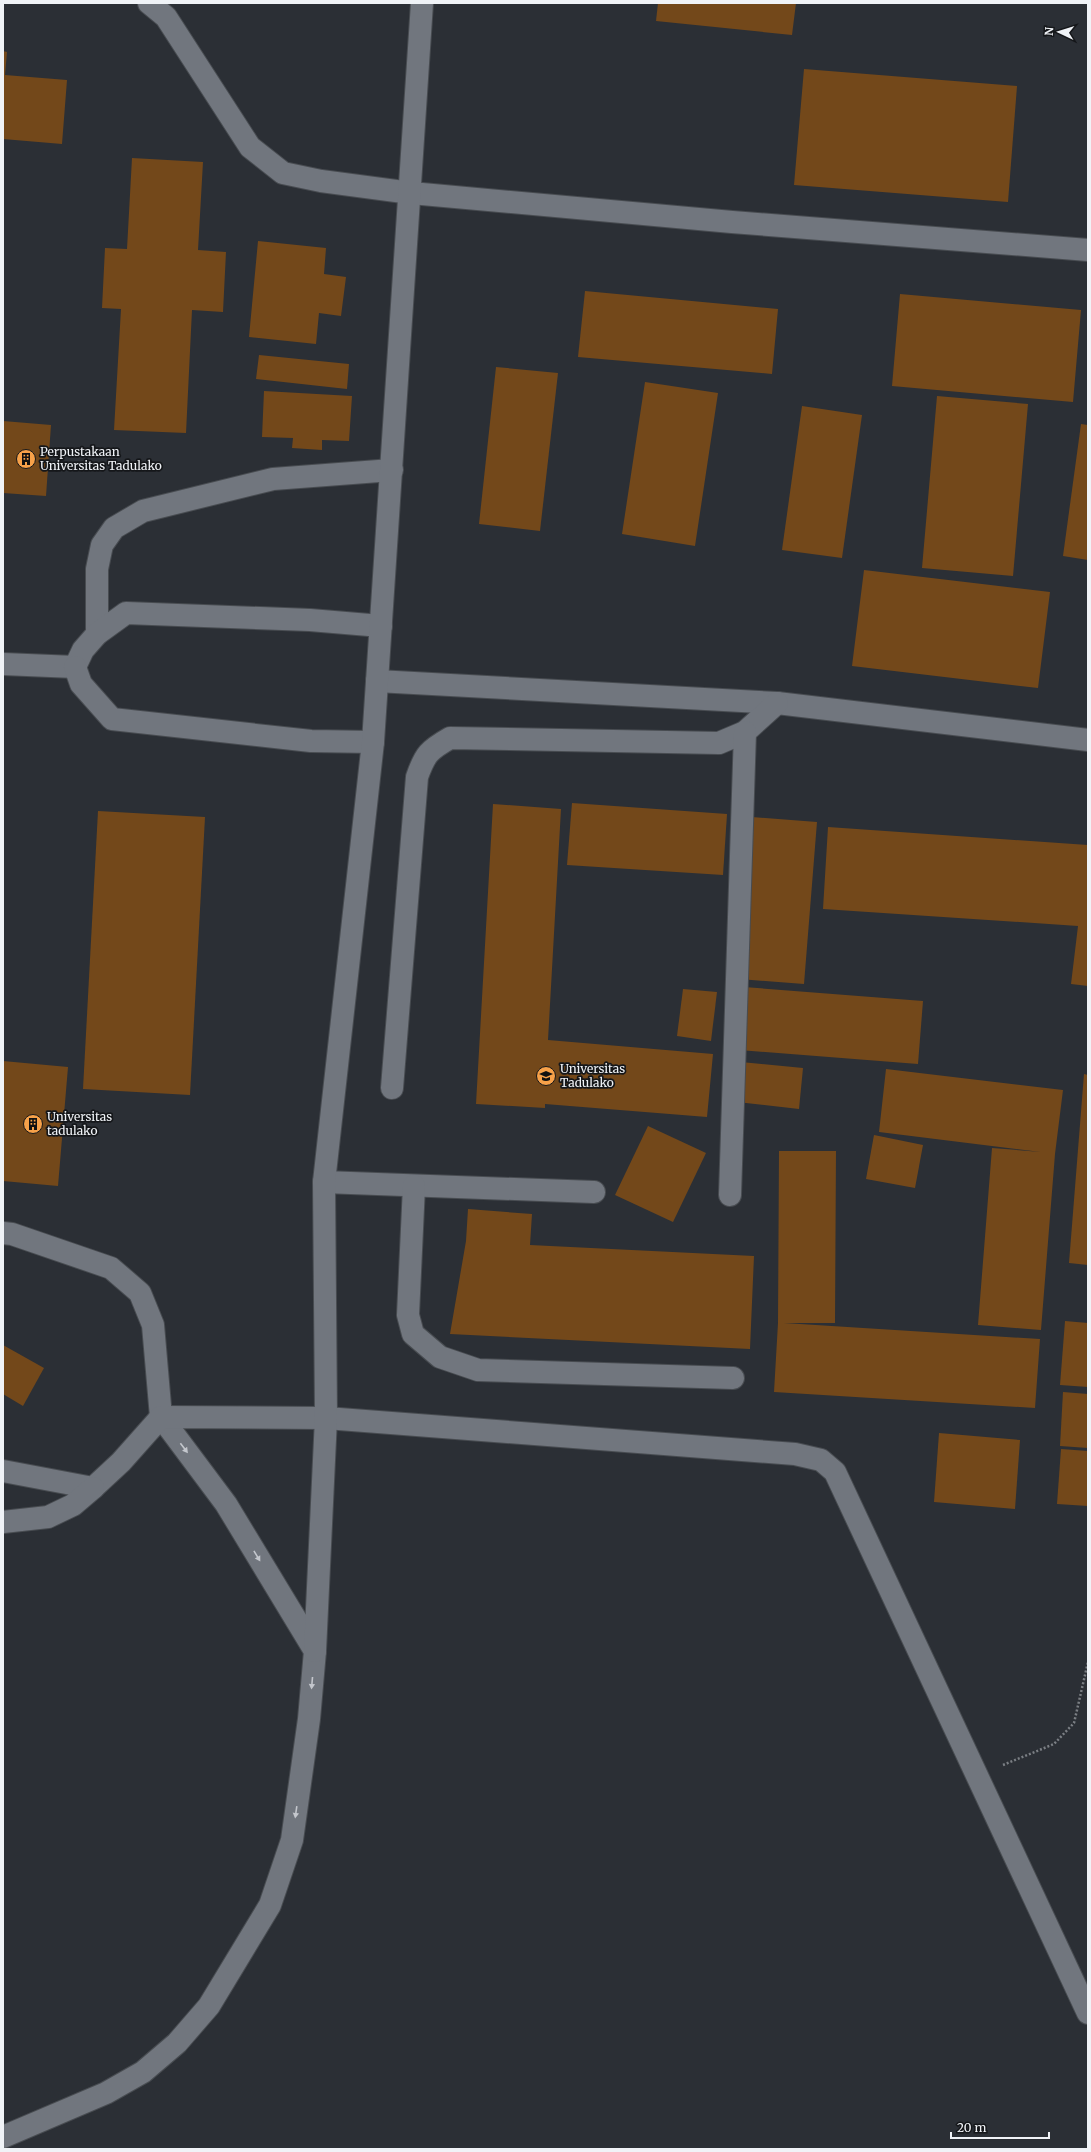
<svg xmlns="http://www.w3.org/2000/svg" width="1091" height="2152" font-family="Merriweather,serif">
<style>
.building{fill:#73481a}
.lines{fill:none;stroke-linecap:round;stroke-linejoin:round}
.minor-casing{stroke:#484c51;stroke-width:24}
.path{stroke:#7b7f84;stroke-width:2.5;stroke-dasharray:2 2;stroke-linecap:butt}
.minor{stroke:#71767e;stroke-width:22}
.oneway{fill:#c4c7cd}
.labels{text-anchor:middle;stroke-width:3.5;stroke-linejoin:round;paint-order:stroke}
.poi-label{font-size:12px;fill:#f0f3f7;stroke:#15171a;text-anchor:start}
</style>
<rect width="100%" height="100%" fill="#2b2f35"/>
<g class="building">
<path d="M 658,3 L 796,3 L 792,35 L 656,21 Z"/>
<path d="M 3,51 L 7,52 L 5,75 L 67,80 L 62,144 L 3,139 Z"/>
<path d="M 804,69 L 1017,86 L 1008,202 L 794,185 Z"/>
<path d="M 132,158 L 203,162 L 198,250 L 226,252 L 223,312 L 192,310 L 186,433 L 114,430 L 121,309 L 102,308 L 105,248 L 127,249 Z"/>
<path d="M 258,241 L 326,248 L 324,274 L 346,277 L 341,316 L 319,313 L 316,344 L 249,337 Z"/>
<path d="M 585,291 L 778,309 L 772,374 L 578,357 Z"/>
<path d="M 900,294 L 1081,310 L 1073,402 L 892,386 Z"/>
<path d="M 259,355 L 349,364 L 347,389 L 256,379 Z"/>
<path d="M 496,367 L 558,373 L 540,531 L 479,524 Z"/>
<path d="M 645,382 L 718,393 L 695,546 L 622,534 Z"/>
<path d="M 264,391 L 352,396 L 349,441 L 322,440 L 322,450 L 292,448 L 293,438 L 262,437 Z"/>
<path d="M 937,396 L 1028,404 L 1013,576 L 922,568 Z"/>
<path d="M 802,406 L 862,415 L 842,558 L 782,550 Z"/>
<path d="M 3,421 L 51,425 L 46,496 L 3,493 Z"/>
<path d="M 1081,424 L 1088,425 L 1088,560 L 1063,556 Z"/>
<path d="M 864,570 L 1050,592 L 1038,688 L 852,666 Z"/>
<path d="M 572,803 L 727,814 L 723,875 L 567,865 Z"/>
<path d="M 493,804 L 561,809 L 548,1040 L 713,1054 L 707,1117 L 545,1104 L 545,1108 L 476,1104 Z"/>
<path d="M 98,811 L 205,817 L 190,1095 L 83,1089 Z"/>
<path d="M 752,817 L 817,822 L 804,984 L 739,979 Z"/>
<path d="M 828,827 L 1088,845 L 1088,986 L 1071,984 L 1078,926 L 823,909 Z"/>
<path d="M 744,987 L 923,1001 L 918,1064 L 739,1050 Z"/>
<path d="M 683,989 L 717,992 L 711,1041 L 677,1036 Z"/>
<path d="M 3,1061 L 68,1067 L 58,1186 L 3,1181 Z"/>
<path d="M 741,1062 L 803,1068 L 799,1109 L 737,1102 Z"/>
<path d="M 886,1069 L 1063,1090 L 1055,1154 L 1041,1330 L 978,1325 L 992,1148 L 1041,1152 L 879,1132 Z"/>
<path d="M 1084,1074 L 1088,1075 L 1088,1265 L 1069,1263 Z"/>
<path d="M 648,1126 L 706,1153 L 673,1222 L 615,1195 Z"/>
<path d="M 874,1135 L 923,1145 L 915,1188 L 866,1179 Z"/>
<path d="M 779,1151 L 836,1151 L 835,1323 L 784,1323 L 1040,1339 L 1035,1408 L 774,1392 L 778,1323 Z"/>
<path d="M 468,1209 L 532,1214 L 530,1245 L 754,1256 L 750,1349 L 450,1334 L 466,1241 Z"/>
<path d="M 1065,1321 L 1088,1323 L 1088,1387 L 1060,1385 Z"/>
<path d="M 3,1345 L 44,1368 L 23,1406 L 3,1394 Z"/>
<path d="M 1063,1392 L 1088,1394 L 1088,1448 L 1060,1446 Z"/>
<path d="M 939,1433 L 1020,1440 L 1015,1509 L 934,1502 Z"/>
<path d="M 1061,1449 L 1088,1451 L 1088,1506 L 1057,1504 Z"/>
</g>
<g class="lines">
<g class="minor-casing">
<g id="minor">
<path d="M 149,3 L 166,17 L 250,147 L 283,173 L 321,181 L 411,193 L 732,222 L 1088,250"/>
<path d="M 97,634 L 97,569 L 102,545 L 114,528 L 143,511 L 273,479 L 392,470"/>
<path d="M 3,664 L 75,667 L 83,650 L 97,634 L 126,613 L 310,620 L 381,626"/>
<path d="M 75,667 L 81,684 L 112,719 L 311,741 L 373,742"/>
<path d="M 377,681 L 777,703 L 1088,740"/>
<path d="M 392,1088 L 417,777 C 425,754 429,750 450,738 L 719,743 L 745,732 L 777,703"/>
<path d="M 324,1182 L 594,1192"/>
<path d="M 414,1186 L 408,1315 L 413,1334 L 440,1357 L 478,1370 L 733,1378"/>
<path d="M 730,1195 L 745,732"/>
<path d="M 3,1233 L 12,1234 L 111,1268 L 140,1293 L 153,1325 L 161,1417 L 226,1504 L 315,1651 L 309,1719 L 292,1840 L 270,1905 L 209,2006 L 177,2043 L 143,2072 L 106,2093 L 3,2137"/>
<path d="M 3,1471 L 93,1488 L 121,1462 L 161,1417 L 326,1418 L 795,1454 L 821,1460 L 835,1472 L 1088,2013"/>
<path d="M 3,1522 L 48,1517 L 73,1505 L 93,1488"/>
<path d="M 315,1651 L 326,1418 L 324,1182 L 373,742 L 422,3"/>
</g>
</g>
<path class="path" d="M 1003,1765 L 1054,1744 L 1074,1723 L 1088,1662"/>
<use href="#minor" class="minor"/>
</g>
<defs><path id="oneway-solid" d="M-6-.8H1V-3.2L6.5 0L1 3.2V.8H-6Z"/></defs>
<g class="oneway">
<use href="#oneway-solid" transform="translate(184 1448) rotate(53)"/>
<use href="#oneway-solid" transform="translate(257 1556) rotate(59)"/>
<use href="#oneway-solid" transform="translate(312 1683) rotate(95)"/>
<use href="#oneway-solid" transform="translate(296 1812) rotate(98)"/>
</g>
<defs>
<g id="building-disc" transform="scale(1)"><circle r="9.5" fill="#f7a149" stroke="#15171a"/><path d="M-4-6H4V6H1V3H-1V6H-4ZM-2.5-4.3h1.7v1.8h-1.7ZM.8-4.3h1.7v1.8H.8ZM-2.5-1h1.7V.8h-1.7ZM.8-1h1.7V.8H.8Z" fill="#111"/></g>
<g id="university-disc" transform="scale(1)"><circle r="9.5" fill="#f7a149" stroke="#15171a"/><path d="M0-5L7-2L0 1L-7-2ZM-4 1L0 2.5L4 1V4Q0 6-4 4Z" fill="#111"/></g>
</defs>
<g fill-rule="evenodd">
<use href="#building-disc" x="26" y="459"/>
<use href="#university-disc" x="546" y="1076"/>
<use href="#building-disc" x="33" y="1124"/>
</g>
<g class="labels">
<g class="poi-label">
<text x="40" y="456">Perpustakaan<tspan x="40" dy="14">Universitas Tadulako</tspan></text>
<text x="560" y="1073">Universitas<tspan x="560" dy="14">Tadulako</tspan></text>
<text x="47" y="1121">Universitas<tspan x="47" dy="14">tadulako</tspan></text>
</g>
</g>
<rect width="1091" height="2152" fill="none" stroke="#f0f3f7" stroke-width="8"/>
<g transform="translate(1059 32) rotate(274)" stroke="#15171a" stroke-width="3" paint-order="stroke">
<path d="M0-3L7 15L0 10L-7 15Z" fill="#f0f3f7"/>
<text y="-6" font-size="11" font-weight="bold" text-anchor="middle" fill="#f0f3f7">N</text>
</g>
<path d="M951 2132v6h98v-6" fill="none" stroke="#f0f3f7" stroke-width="2"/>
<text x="957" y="2132" font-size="12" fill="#f0f3f7" stroke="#15171a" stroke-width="3" paint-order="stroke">20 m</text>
</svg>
